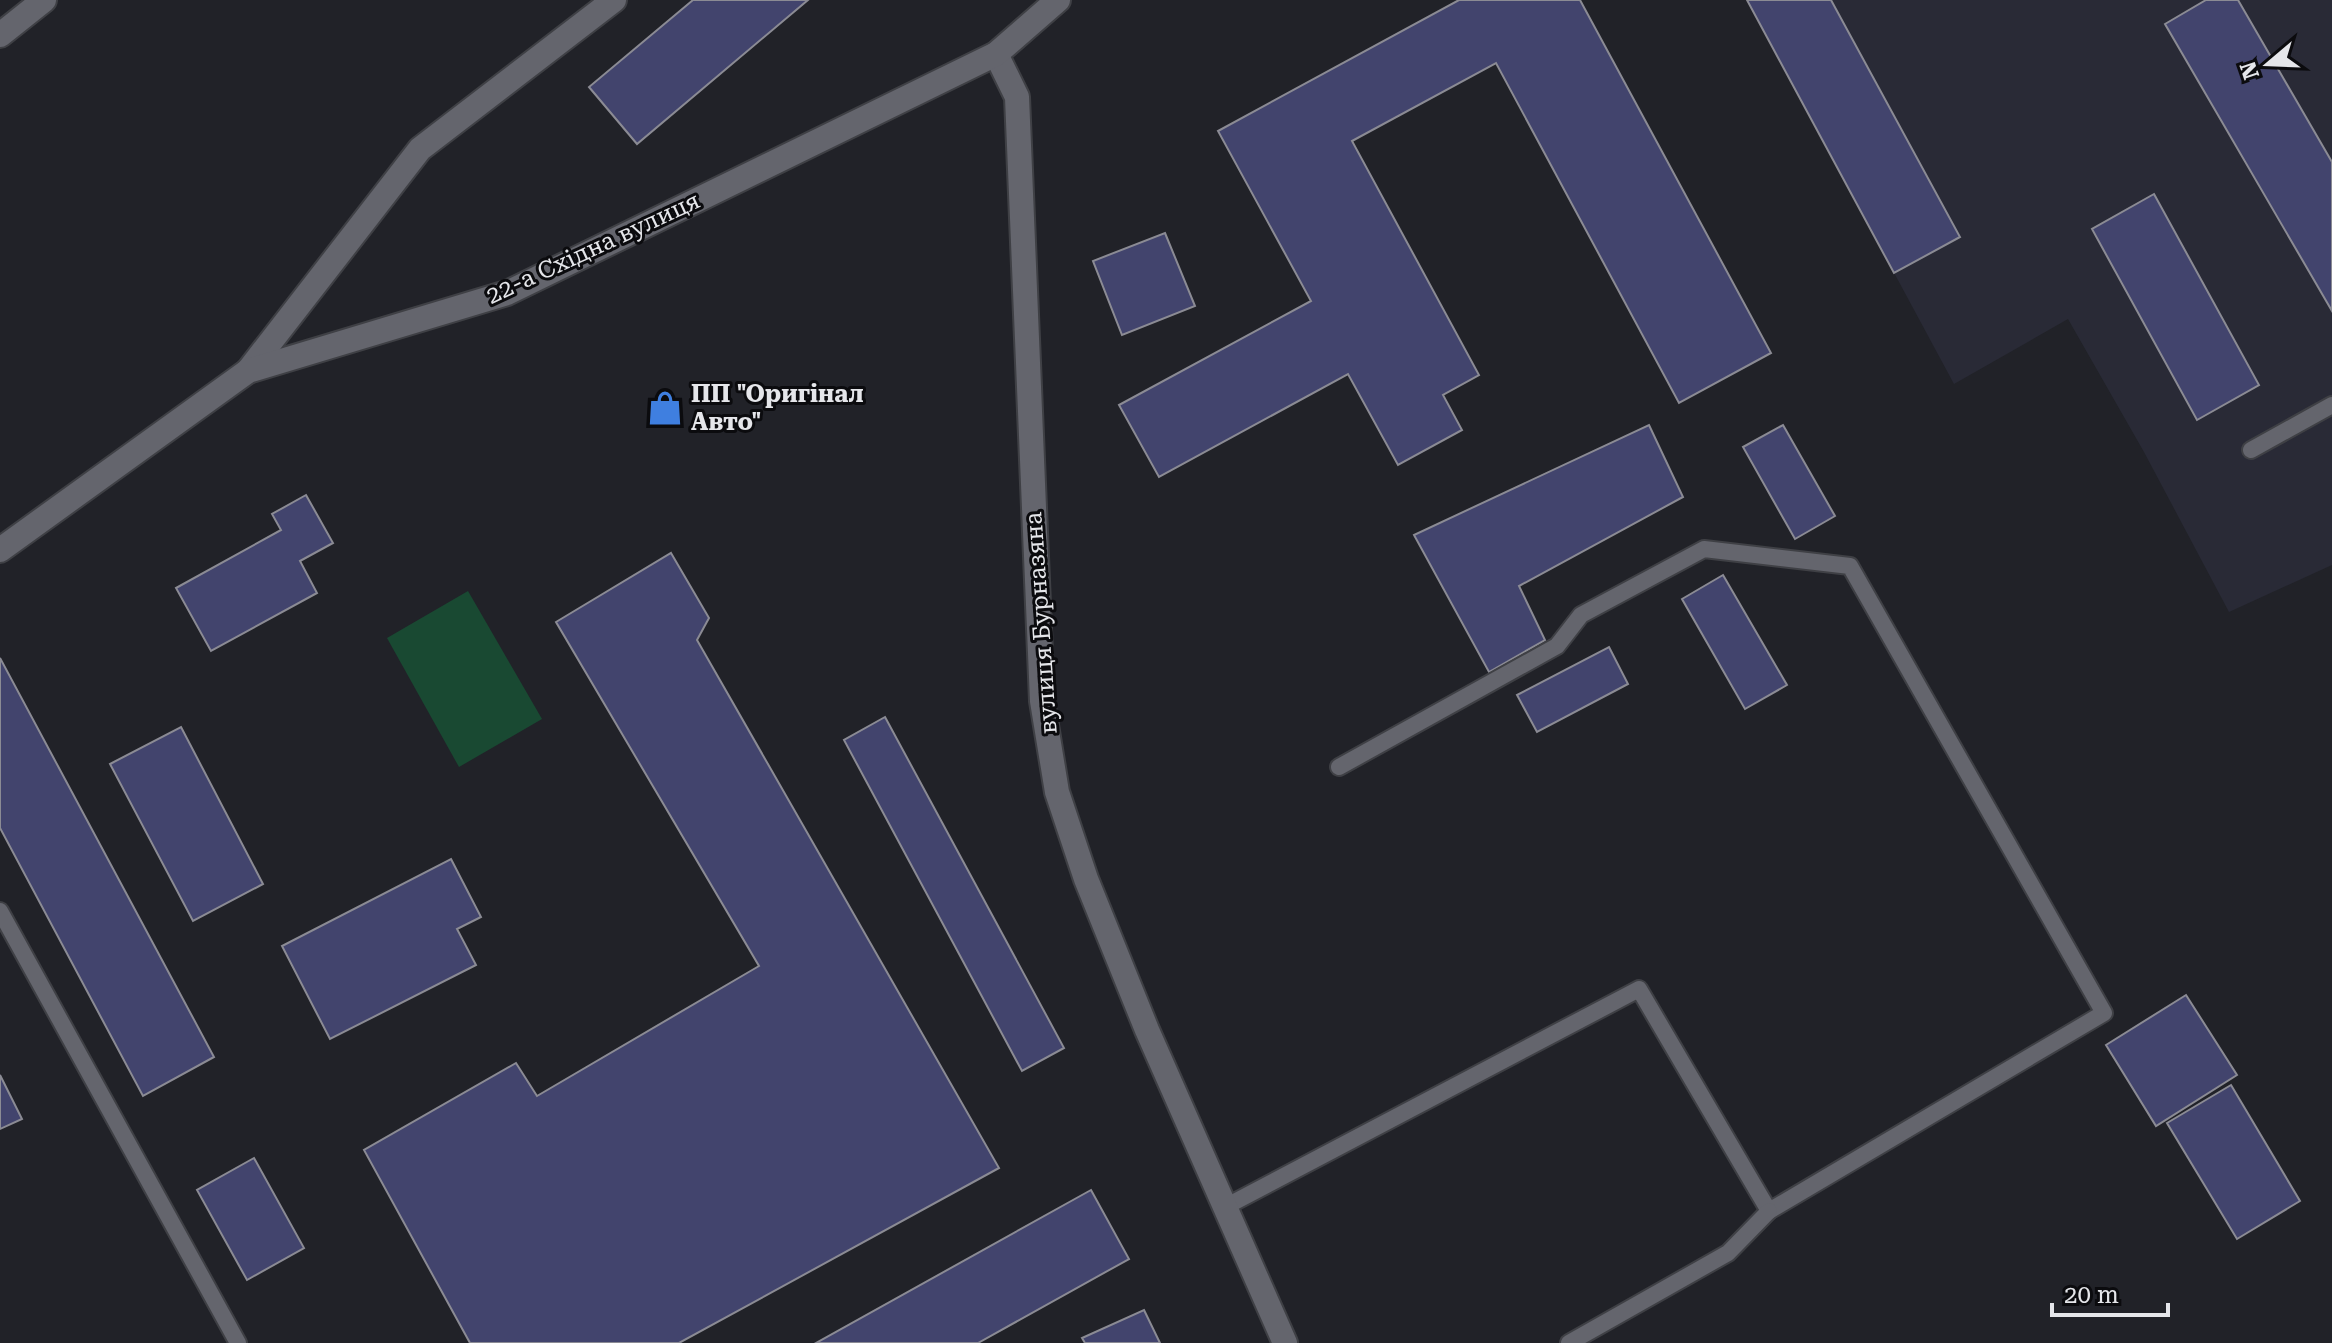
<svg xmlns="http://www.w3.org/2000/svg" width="2332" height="1343" font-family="'Roboto Serif',serif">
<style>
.built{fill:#292a36}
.green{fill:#194932}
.building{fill:#42446d;stroke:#8b8b94;stroke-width:2}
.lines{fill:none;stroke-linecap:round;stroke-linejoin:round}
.lane-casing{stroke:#3f4045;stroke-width:20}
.street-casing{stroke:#3f4045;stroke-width:28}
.lane{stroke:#64656d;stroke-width:16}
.street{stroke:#64656d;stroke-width:24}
.labels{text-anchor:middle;stroke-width:6;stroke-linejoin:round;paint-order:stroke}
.street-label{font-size:24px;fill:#e5e6ea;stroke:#0b0b0e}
.poi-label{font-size:24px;font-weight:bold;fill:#e5e6ea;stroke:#0b0b0e;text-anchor:start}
</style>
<rect width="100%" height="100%" fill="#212228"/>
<path class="built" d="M 1747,0 L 2332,0 L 2332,565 L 2229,612 L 2144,452 L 2068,319 L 1954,384 Z"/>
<path class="green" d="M 468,591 L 542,719 L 459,767 L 387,638 Z"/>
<g class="building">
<path d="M 693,0 L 808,0 L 637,144 L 589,87 Z"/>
<path d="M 1459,0 L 1580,0 L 1771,353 L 1679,403 L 1496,63 L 1352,141 L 1479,375 L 1443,395 L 1462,430 L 1398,465 L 1348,374 L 1159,477 L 1119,405 L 1311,301 L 1218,131 Z"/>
<path d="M 1747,0 L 1831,0 L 1960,237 L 1894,273 Z"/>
<path d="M 2206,0 L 2238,0 L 2332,162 L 2332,311 L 2165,24 Z"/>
<path d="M 2154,194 L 2259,385 L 2197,420 L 2092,229 Z"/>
<path d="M 1165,233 L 1195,306 L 1122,335 L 1093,261 Z"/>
<path d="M 1649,425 L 1683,497 L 1519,586 L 1545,640 L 1489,672 L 1414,535 Z"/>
<path d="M 1783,425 L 1835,516 L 1795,539 L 1743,447 Z"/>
<path d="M 306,495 L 333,543 L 300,561 L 317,593 L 211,651 L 176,588 L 281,530 L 272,514 Z"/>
<path d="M 671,553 L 709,618 L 697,640 L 999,1168 L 679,1343 L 470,1343 L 364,1150 L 516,1063 L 537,1096 L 759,966 L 556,622 Z"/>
<path d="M 1723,575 L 1787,685 L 1745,709 L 1682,599 Z"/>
<path d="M 1609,647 L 1628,684 L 1537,732 L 1517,695 Z"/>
<path d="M 0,658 L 214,1057 L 143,1096 L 0,828 Z"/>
<path d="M 885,717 L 1064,1048 L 1022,1071 L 844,740 Z"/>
<path d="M 181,727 L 263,884 L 193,921 L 110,764 Z"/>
<path d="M 451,859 L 481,917 L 457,929 L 476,965 L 330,1039 L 282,946 Z"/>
<path d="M 2186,995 L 2237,1075 L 2156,1126 L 2106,1045 Z"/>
<path d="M 0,1075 L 22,1119 L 0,1129 Z"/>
<path d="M 2231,1085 L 2300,1201 L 2237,1239 L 2167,1123 Z"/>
<path d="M 254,1158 L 304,1248 L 247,1280 L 197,1190 Z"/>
<path d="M 1091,1190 L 1129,1259 L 978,1343 L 816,1343 Z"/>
<path d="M 1144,1310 L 1160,1343 L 1085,1343 L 1082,1338 Z"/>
</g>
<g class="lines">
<g class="lane-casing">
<g id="lane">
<path d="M 2251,450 L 2332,405"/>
<path d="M 0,911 L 238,1343"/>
<path d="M 1223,1208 L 1639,989 L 1769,1211 L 2104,1013 L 1850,566 L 1704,549 L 1581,615 L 1557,646 L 1339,767"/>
<path d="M 1569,1343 L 1728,1253 L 1769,1211"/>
</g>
</g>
<g class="street-casing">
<g id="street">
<path d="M 0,35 L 44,0"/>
<path d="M 996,54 L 1017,97 L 1042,701 L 1057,792 L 1086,879 L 1147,1030 L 1285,1343"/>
<path d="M 248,371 L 420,149 L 614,0"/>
<path d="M 0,550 L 248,371 L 507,293 L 996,54 L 1058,0"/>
</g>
</g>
<use href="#lane" class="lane"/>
<use href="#street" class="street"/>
</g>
<defs>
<g id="shop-bare" transform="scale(2.76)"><path d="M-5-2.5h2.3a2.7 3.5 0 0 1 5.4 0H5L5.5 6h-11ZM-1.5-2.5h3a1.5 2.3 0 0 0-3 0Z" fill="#3f7fe0" stroke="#0b0b0e" stroke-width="2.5" paint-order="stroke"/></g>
</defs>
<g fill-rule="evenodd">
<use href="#shop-bare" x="665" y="408"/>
</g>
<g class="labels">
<g class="street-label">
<text transform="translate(593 248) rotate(-25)" y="8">22-а Східна вулиця</text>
<text transform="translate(1041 623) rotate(-94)" y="8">вулиця Бурназяна</text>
</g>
<g class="poi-label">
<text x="691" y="402">ПП "Оригінал<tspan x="691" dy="28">Авто"</tspan></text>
</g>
</g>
<g transform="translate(2268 64) rotate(251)" stroke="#0b0b0e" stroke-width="6" paint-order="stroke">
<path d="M0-6L14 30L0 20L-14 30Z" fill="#e5e6ea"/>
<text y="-12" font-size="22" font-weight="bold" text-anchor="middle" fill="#e5e6ea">N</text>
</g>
<path d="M2052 1303v12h116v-12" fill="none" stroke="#e5e6ea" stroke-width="4"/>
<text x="2064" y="1303" font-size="24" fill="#e5e6ea" stroke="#0b0b0e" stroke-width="6" paint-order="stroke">20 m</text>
</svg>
